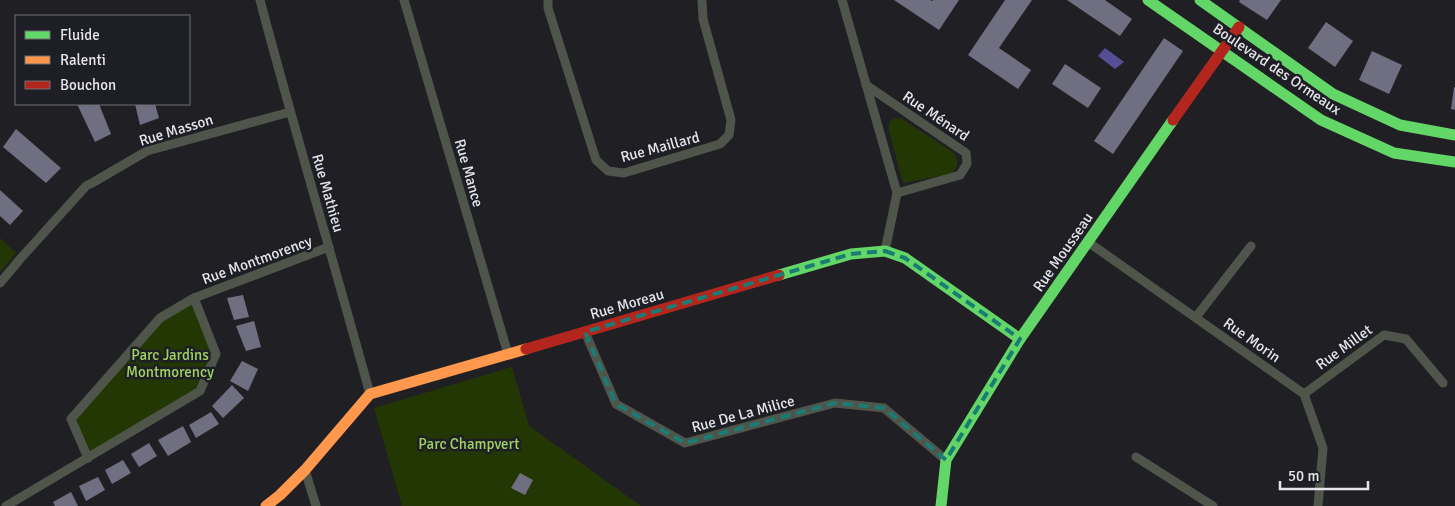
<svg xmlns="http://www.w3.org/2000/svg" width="1455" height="506" font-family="Signika,sans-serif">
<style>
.green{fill:#233705}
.water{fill:#564d97}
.building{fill:#706e81}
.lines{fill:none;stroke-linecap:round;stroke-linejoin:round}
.street{stroke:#50554b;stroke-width:9}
.fast{stroke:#63d668;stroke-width:11}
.slow{stroke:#ff974d;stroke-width:11}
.jam{stroke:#b3261e;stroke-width:11}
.marked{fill:none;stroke:#1a7c74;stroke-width:4;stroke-dasharray:10 6;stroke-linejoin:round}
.labels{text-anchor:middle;stroke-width:5;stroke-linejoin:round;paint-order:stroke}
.street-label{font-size:15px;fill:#e5e5ea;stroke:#1e1e26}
.park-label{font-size:15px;fill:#a0d45f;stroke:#1e1e26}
</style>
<rect width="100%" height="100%" fill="#202024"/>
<g class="green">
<path d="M 896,118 L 902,119 L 954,153 C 959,161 958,168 951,174 L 903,183 L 889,130 C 888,124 890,120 896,118 Z"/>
<path d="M 0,238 L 16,253 L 0,272 Z"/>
<path d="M 194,298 L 216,354 L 200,391 L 88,458 L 71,419 L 160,318 Z"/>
<path d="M 512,367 L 529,426 L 641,506 L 402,506 L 374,408 Z"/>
</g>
<path class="water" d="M 1105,48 L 1124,62 L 1115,69 L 1098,56 Z"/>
<g class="building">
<path d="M 894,0 L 930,0 L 932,1 L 933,0 L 959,0 L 939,30 Z"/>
<path d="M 1005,0 L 1032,0 L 999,48 L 1031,70 L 1018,89 L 968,55 Z"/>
<path d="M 1067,0 L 1105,0 L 1132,19 L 1120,36 Z"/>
<path d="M 1240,0 L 1281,0 L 1267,20 L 1239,2 Z"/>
<path d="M 1326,22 L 1353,41 L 1335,67 L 1308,48 Z"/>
<path d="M 1164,38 L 1183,51 L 1113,154 L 1094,141 Z"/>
<path d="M 1372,51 L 1402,65 L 1389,94 L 1359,80 Z"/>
<path d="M 1065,64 L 1101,88 L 1088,108 L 1052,84 Z"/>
<path d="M 1454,87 L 1455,87 L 1455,110 L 1451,109 Z"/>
<path d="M 77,104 L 99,104 L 111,134 L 95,142 Z"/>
<path d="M 135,104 L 155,104 L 159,118 L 140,125 Z"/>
<path d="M 16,129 L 61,168 L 46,183 L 3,147 Z"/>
<path d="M 0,190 L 23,211 L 10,225 L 0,216 Z"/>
<path d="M 243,295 L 249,317 L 234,320 L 227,298 Z"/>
<path d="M 254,321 L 261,347 L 246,351 L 236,326 Z"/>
<path d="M 242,361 L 258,369 L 248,391 L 230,381 Z"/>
<path d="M 232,385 L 244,398 L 223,418 L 212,406 Z"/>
<path d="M 211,412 L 219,424 L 196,438 L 189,425 Z"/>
<path d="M 183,426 L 191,442 L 168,456 L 158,440 Z"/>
<path d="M 149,443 L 157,456 L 139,467 L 131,454 Z"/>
<path d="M 123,460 L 131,473 L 112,484 L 105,470 Z"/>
<path d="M 520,473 L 533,480 L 525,495 L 511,488 Z"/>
<path d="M 98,477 L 105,490 L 86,501 L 79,486 Z"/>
<path d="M 71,492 L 78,506 L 55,506 L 53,502 Z"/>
</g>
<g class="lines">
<g class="street">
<path d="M 260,0 C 295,132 334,263 370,394"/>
<path d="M 404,0 L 508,354"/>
<path d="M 548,0 L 548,8 L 596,160 L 608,171 L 624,173 L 720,144 L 729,135 L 731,120 L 703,19 L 702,0"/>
<path d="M 842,0 L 897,193 L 885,251"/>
<path d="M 866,85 L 966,153 L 967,164 L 960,175 L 897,193"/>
<path d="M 1088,242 L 1304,394 L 1323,448 L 1318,506"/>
<path d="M 0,283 L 21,258 L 86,186 L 92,183 L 147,151 L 290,112"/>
<path d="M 1196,317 L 1251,246"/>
<path d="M 585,332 L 616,404 L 685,443 L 835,403 L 884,408 L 946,460"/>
<path d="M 1304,394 L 1384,335 L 1406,339 L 1443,383"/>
<path d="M 1136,457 L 1213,506"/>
<path d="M 88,458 L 71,419 L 160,318 L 194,298 L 329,247"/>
<path d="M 305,470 L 316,506"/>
<path d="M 6,506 L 200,391 L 216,354 L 194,298"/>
</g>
<g class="fast">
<path d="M 1148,0 L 1321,120 L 1394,153 L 1455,162"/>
<path d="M 1200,0 L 1333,94 L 1400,125 L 1455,135"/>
<path d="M 779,275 L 851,254 L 885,251 L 905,258 L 1020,339"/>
<path d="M 941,506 L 946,460 L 1020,339 L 1173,120"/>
</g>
<path class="slow" d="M 266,506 L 280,495 L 305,470 L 370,394 L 526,349"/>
<g class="jam">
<path d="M 1173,120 L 1239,27"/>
<path d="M 526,349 L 779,275"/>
</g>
</g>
<path class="marked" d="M 885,251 L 905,258 L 1020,339 L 946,460 L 884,408 L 835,403 L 685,443 L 616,404 L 585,332 L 851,254 Z"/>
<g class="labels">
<g class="street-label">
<text transform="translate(1277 69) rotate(34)" y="5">Boulevard des Ormeaux</text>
<text transform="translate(936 116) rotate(34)" y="5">Rue Ménard</text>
<text transform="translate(176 130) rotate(-17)" y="5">Rue Masson</text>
<text transform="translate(660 147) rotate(-15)" y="5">Rue Maillard</text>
<text transform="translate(469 173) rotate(74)" y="5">Rue Mance</text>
<text transform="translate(328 193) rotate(74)" y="5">Rue Mathieu</text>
<text transform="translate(1063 252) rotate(-55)" y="5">Rue Mousseau</text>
<text transform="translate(257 260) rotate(-20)" y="5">Rue Montmorency</text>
<text transform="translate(627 304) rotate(-16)" y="5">Rue Moreau</text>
<text transform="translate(1252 340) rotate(35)" y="5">Rue Morin</text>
<text transform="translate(1344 347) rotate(-36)" y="5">Rue Millet</text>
<text transform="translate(743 414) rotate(-15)" y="5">Rue De La Milice</text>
</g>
<g class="park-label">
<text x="170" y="360">Parc Jardins<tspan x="170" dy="17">Montmorency</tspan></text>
<text x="469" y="449">Parc Champvert</text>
</g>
</g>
<rect x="15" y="15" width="175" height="90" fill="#1e1e26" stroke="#6e6e74"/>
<rect x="25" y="31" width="25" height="8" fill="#63d668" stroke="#6e6e74"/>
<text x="60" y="40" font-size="15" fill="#e5e5ea">Fluide</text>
<rect x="25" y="56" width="25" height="8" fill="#ff974d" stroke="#6e6e74"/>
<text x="60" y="65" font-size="15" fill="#e5e5ea">Ralenti</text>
<rect x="25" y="81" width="25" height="8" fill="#b3261e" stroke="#6e6e74"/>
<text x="60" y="90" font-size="15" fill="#e5e5ea">Bouchon</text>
<path d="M1280 481v8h88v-8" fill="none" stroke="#e5e5ea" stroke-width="2.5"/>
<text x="1288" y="481" font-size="15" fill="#e5e5ea" stroke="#1e1e26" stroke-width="4" paint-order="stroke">50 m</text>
</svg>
